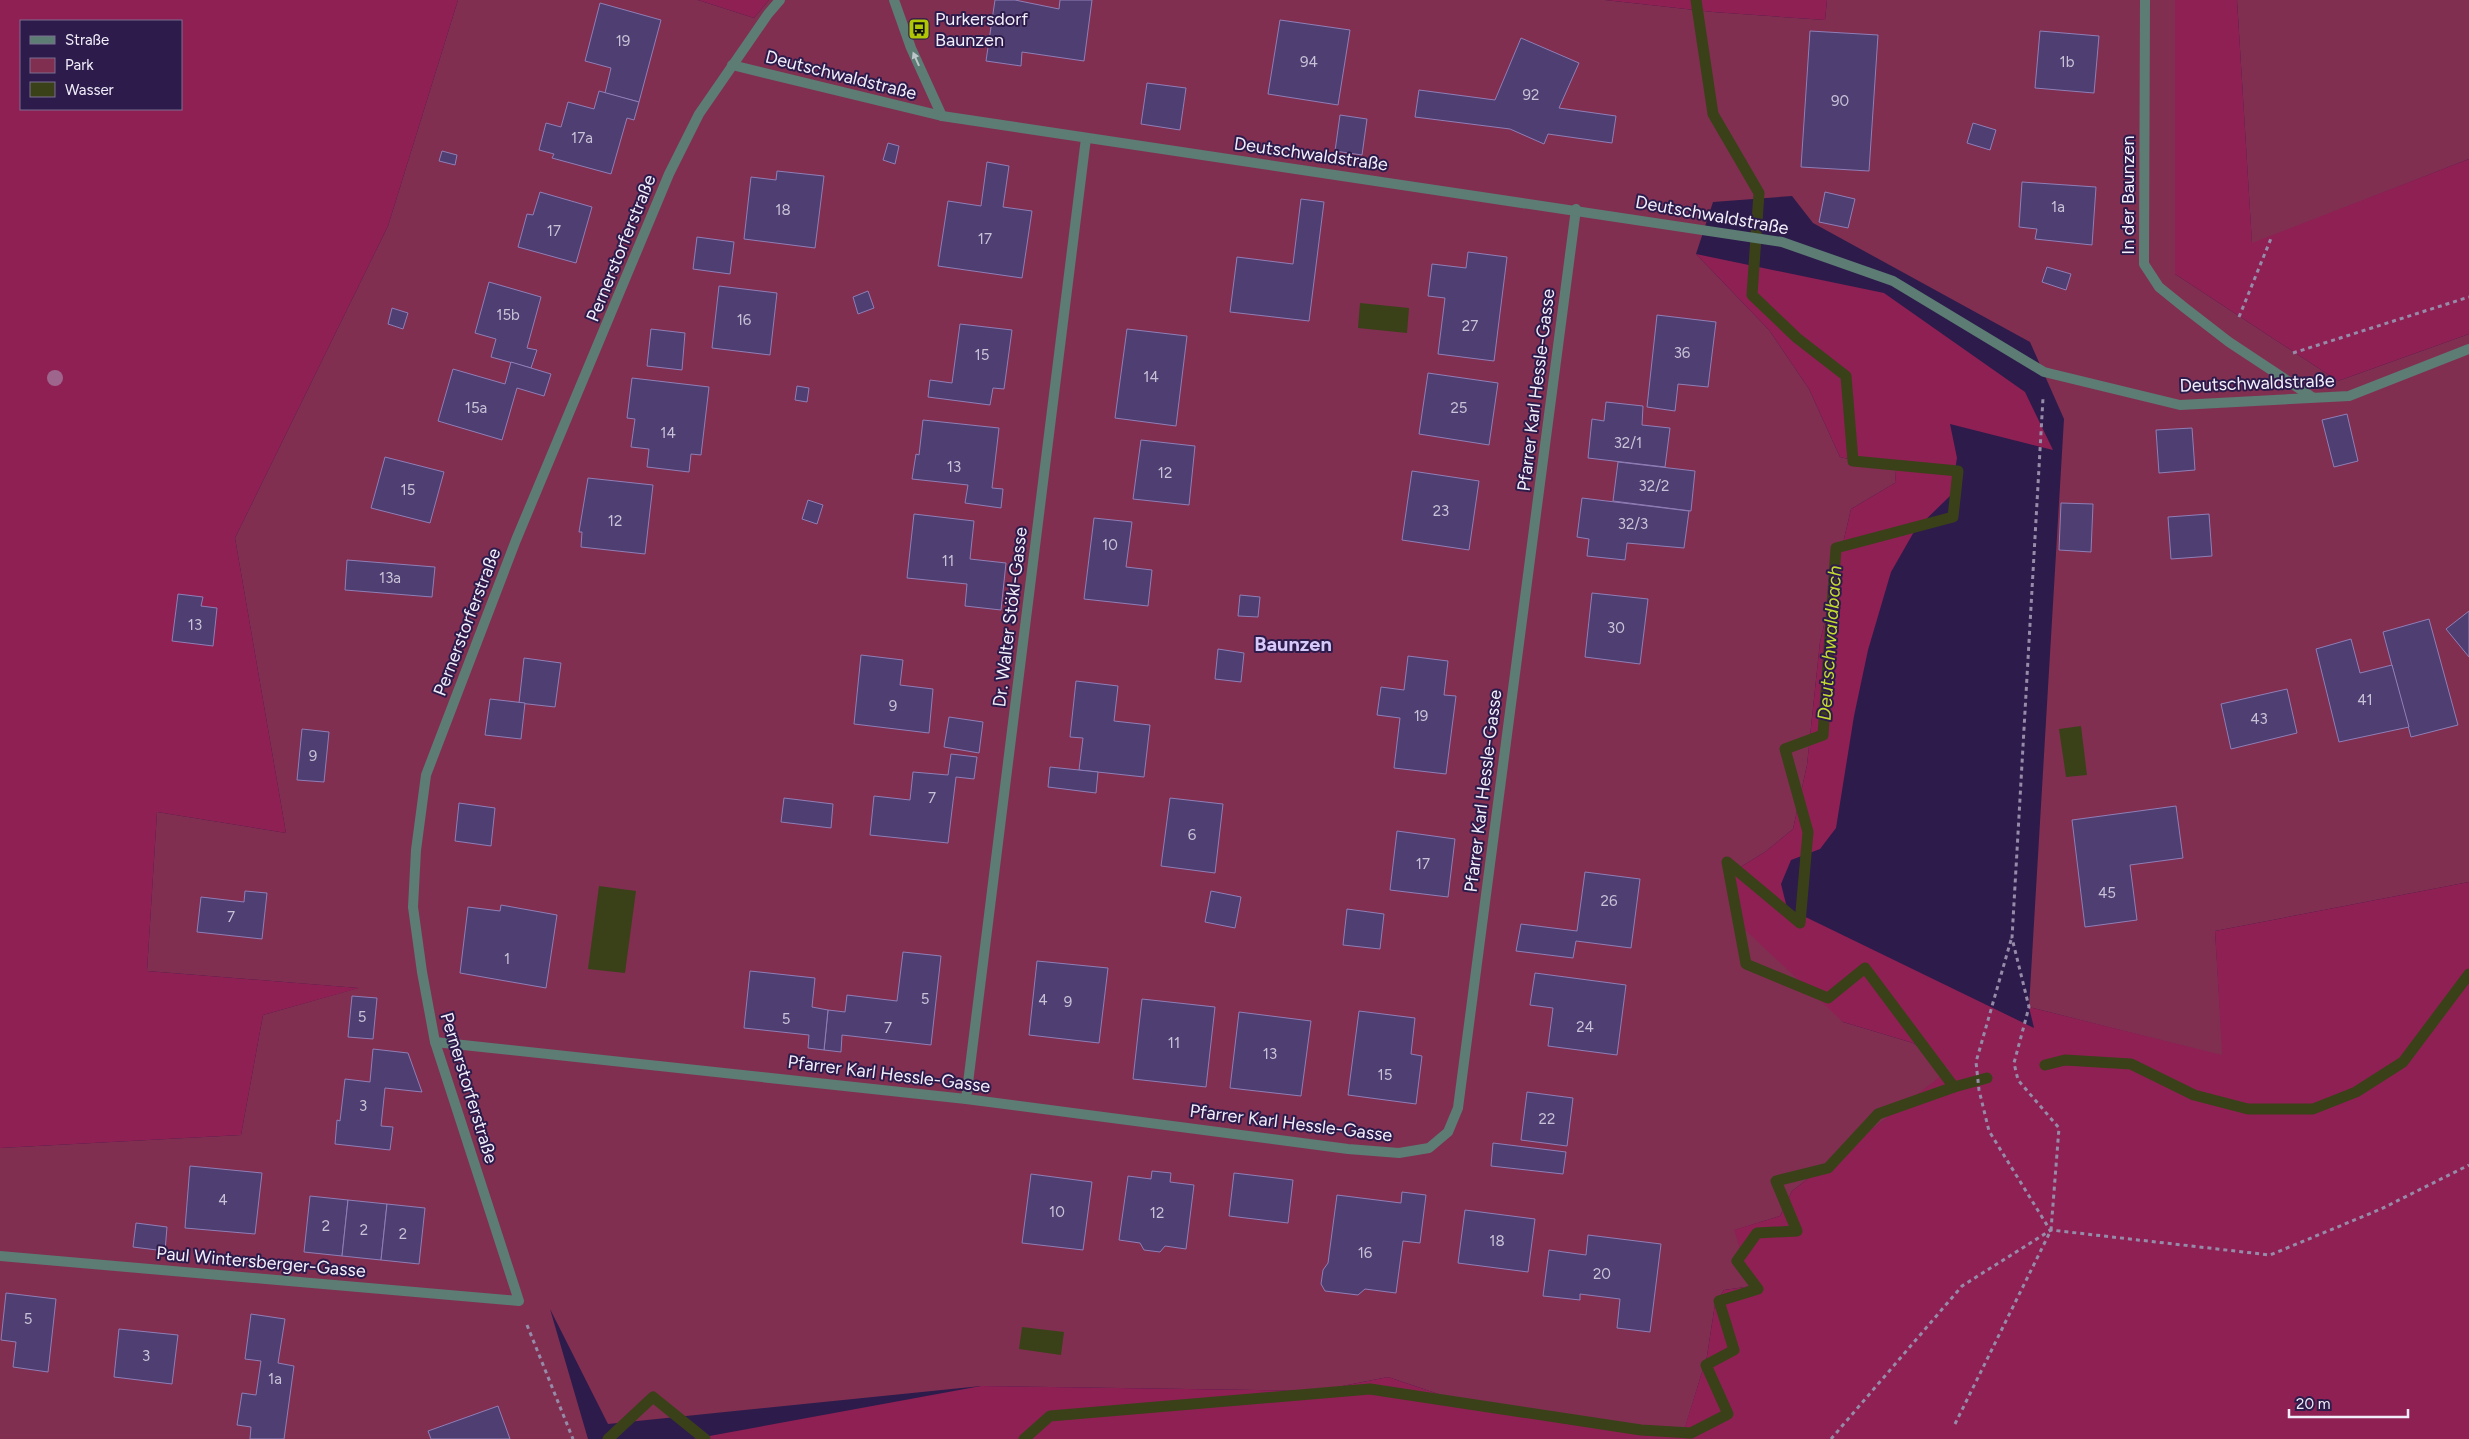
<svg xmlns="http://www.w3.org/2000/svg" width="2469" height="1439" font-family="Figtree,sans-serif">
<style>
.green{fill:#802f51}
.forest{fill:#8f2054;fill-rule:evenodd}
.water{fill:#3a4119}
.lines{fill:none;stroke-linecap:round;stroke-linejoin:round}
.stream{stroke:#3a4119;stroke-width:11}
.building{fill:#4f3e71;stroke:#8f7eb7}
.path{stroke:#968ca9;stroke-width:3;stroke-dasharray:4 4;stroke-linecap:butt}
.minor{stroke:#5c7c74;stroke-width:10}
.tertiary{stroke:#5c7c74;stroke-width:10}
.tree{fill:#9e668c}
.oneway{fill:#bdc6cb}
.labels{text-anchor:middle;stroke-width:4;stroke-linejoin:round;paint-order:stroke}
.number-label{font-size:15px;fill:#c8c2d8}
.poi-label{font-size:18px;fill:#f1eefa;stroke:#2d1b4b;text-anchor:start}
.street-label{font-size:18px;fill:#f1eefa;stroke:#2d1b4b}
.water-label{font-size:19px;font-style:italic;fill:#c3da2f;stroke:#2d1b4b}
.quarter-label{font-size:20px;font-weight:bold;fill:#d7cafb;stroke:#2d1b4b}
</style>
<rect width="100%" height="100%" fill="#2d1b4b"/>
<g class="green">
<path d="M 458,0 L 698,0 L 754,18 L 769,0 L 1605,0 L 1713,12 L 1825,20 L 1827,0 L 2175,0 L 2175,274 L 2338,381 L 2469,334 L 2469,882 L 2215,931 L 2223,1056 L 2029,1007 L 2064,419 L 2030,342 L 1813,223 L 1792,196 L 1713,202 L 1696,254 L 1769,330 L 1809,389 L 1840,457 L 1896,470 L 1895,483 L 1851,509 L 1820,642 L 1807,765 L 1793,829 L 1765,852 L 1734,871 L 1843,1022 L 1913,1043 L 1951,1069 L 1792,1191 L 1780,1216 L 1735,1230 L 1752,1286 L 1724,1290 L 1715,1304 L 1707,1356 L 1684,1431 L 1471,1405 L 1388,1377 L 1317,1391 L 981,1386 L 608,1424 L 550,1309 L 588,1439 L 0,1439 L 0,1148 L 241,1135 L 263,1015 L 358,988 L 147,971 L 157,812 L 286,833 L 235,538 L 388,226 Z"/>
<path d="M 2237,0 L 2469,0 L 2469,159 L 2252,244 Z"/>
</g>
<g class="forest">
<path d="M 0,0 L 458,0 L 388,226 L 235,538 L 286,833 L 157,812 L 147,971 L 359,988 L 263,1015 L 241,1135 L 0,1148 ZM 21,21 L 181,21 L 181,109 L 21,109 Z"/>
<path d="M 698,0 L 769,0 L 754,18 Z"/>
<path d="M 1605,0 L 1827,0 L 1825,20 L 1713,12 Z"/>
<path d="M 2175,0 L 2237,0 L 2252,243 L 2469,159 L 2469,334 L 2338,381 L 2175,274 Z"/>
<path d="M 1696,254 L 1884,293 L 2025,392 L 2053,450 L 1950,424 L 1957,458 L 1951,495 L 1915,530 L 1891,572 L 1868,650 L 1854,716 L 1836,828 L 1820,849 L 1791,860 L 1781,884 L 1787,908 L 2034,1028 L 2029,1007 L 2222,1055 L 2215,931 L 2469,882 L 2469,1439 L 693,1439 L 981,1386 L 1317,1391 L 1388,1377 L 1471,1405 L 1684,1430 L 1707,1356 L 1715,1304 L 1724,1290 L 1752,1286 L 1734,1230 L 1780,1216 L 1792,1191 L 1950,1069 L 1913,1043 L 1843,1022 L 1740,925 L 1734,871 L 1765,852 L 1793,829 L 1807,765 L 1820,642 L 1851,509 L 1895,483 L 1896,470 L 1840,457 L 1809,389 L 1769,330 Z"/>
</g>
<g class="water">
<path d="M 1360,303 L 1409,308 L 1407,333 L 1358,328 Z"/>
<path d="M 2081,726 L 2087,775 L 2066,777 L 2059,729 Z"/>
<path d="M 599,886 L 636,891 L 625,973 L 588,969 Z"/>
<path d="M 1022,1327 L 1064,1332 L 1061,1355 L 1019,1349 Z"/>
</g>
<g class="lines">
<g class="stream">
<path d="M 1696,0 L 1713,114 L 1759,193 L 1752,295 L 1797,338 L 1846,376 L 1853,461 L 1958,471 L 1953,517 L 1836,548 L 1823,735 L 1785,749 L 1808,832 L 1800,923 L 1727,862 L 1746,964 L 1828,998 L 1865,968 L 1954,1087 L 1987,1078"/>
<path d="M 2045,1065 L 2065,1060 L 2131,1064 L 2194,1095 L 2248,1109 L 2313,1109 L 2356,1092 L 2403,1062 L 2469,974"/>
<path d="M 608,1439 L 653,1397 L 705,1439"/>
<path d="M 1024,1439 L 1050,1416 L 1370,1389 L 1641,1430 L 1691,1433 L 1728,1414 L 1706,1365 L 1734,1350 L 1719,1301 L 1758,1289 L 1737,1261 L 1757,1233 L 1797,1231 L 1776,1181 L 1828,1168 L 1878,1114 L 1954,1087"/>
</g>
</g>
<g class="building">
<path d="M 995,0 L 1015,0 L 1059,9 L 1060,0 L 1092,0 L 1084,61 L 1022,52 L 1021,66 L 986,61 Z"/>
<path d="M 600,3 L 661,20 L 639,102 L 605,93 L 611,68 L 585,61 Z"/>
<path d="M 1280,20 L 1350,30 L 1338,105 L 1268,94 Z"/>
<path d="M 1810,31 L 1878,35 L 1869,171 L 1801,167 Z"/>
<path d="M 2040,31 L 2099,36 L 2094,93 L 2035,88 Z"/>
<path d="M 1521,38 L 1579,63 L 1559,108 L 1616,116 L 1612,143 L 1548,134 L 1544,144 L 1510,129 L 1415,117 L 1419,90 L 1495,100 Z"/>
<path d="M 1147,83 L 1186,88 L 1180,130 L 1141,124 Z"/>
<path d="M 599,91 L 639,102 L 634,120 L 627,118 L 611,174 L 552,158 L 554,154 L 539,150 L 546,123 L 561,127 L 568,102 L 594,109 Z"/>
<path d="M 1340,115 L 1367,119 L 1362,155 L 1335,151 Z"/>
<path d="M 1973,123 L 1996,130 L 1990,150 L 1967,143 Z"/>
<path d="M 888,143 L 899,146 L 895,164 L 883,160 Z"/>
<path d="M 442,151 L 457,155 L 455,165 L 439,161 Z"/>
<path d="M 987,162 L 1009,166 L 1003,207 L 1032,211 L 1022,278 L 938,266 L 948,201 L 981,206 Z"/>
<path d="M 777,171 L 824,176 L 815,248 L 744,239 L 751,177 L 776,180 Z"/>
<path d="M 2022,182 L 2096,187 L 2092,245 L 2035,239 L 2037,229 L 2019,227 Z"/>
<path d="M 540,192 L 592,207 L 576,263 L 518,247 L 527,214 L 533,215 Z"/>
<path d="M 1825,192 L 1855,199 L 1848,228 L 1819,222 Z"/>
<path d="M 1301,199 L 1324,202 L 1309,321 L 1230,312 L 1237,257 L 1293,264 Z"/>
<path d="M 697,237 L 734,242 L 730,274 L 693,269 Z"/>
<path d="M 1468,252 L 1507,257 L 1494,361 L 1438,354 L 1445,298 L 1428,296 L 1432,264 L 1466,268 Z"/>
<path d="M 2047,267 L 2071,274 L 2066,290 L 2042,282 Z"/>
<path d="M 489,282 L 541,297 L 527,348 L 537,350 L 531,368 L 491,357 L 496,339 L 475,333 Z"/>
<path d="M 719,286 L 777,293 L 770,355 L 712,348 Z"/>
<path d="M 868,291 L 874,308 L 858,314 L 853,297 Z"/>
<path d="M 392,308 L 408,313 L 403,329 L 388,324 Z"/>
<path d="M 1657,315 L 1716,322 L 1708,387 L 1678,384 L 1675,411 L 1647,407 Z"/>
<path d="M 960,324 L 1012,330 L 1004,389 L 993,388 L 990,405 L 928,397 L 930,380 L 952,383 Z"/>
<path d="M 651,329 L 685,333 L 682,370 L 647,366 Z"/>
<path d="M 1127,329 L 1187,336 L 1176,426 L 1115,418 Z"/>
<path d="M 511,362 L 551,374 L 544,396 L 517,388 L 502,440 L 438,421 L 453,369 L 505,384 Z"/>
<path d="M 1428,373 L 1498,383 L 1489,445 L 1419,434 Z"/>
<path d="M 632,378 L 709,387 L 701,455 L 691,454 L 689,472 L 647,467 L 649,449 L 631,447 L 635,419 L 627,418 Z"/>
<path d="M 797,386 L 809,388 L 807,402 L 795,400 Z"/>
<path d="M 1606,402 L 1643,406 L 1642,425 L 1670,428 L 1665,467 L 1588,458 L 1592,419 L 1604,421 Z"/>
<path d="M 2347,414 L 2358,461 L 2334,467 L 2322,420 Z"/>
<path d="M 923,420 L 999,428 L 992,488 L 1003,489 L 1001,508 L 965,503 L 968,485 L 912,479 L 916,454 L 919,455 Z"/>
<path d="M 2192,428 L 2195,470 L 2159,473 L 2156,430 Z"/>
<path d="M 1141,440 L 1195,446 L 1189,505 L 1133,499 Z"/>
<path d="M 385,457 L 444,472 L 430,523 L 371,508 Z"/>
<path d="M 1618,462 L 1695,471 L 1691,511 L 1613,501 Z"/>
<path d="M 1412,471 L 1479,481 L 1469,550 L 1402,540 Z"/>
<path d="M 588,478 L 653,485 L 645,554 L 581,547 L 582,532 L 579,532 Z"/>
<path d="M 1582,498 L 1689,511 L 1684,548 L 1627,543 L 1625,560 L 1587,556 L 1589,539 L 1577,537 Z"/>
<path d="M 808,500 L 823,505 L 817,524 L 802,519 Z"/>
<path d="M 2061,503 L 2093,504 L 2091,552 L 2059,550 Z"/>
<path d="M 914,514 L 974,521 L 970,559 L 1006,563 L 1001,610 L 965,606 L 967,584 L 907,578 Z"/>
<path d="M 2209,514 L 2212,556 L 2171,559 L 2168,517 Z"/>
<path d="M 1094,518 L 1132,522 L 1126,567 L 1152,570 L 1148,606 L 1084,599 Z"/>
<path d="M 347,560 L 435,567 L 432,597 L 345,590 Z"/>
<path d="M 1592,593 L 1648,599 L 1640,664 L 1585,657 Z"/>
<path d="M 178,594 L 203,597 L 201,606 L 217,608 L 213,646 L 172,641 Z"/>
<path d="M 1240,595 L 1260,597 L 1258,617 L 1238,616 Z"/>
<path d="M 2469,611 L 2469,657 L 2446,629 Z"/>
<path d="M 2429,619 L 2458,725 L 2411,737 L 2383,632 Z"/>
<path d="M 2351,639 L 2360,673 L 2392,665 L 2409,727 L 2339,742 L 2316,649 Z"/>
<path d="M 1218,649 L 1244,653 L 1241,682 L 1215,679 Z"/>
<path d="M 861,655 L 903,660 L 900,685 L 933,689 L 929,733 L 854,724 Z"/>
<path d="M 1408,656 L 1448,661 L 1444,695 L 1456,696 L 1446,774 L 1394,768 L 1400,718 L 1377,715 L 1381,687 L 1404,690 Z"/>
<path d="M 524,658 L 561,663 L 555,707 L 519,703 Z"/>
<path d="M 1076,681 L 1118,686 L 1114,721 L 1150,725 L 1144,777 L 1079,770 L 1083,738 L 1070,737 Z"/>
<path d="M 2287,689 L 2297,733 L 2231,749 L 2221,704 Z"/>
<path d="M 490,699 L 525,703 L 521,739 L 485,735 Z"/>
<path d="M 949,717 L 983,722 L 979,753 L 944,747 Z"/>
<path d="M 302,729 L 329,732 L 324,782 L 297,780 Z"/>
<path d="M 951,754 L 977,757 L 974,779 L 956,777 L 948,843 L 870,835 L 874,796 L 910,800 L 913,772 L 948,775 Z"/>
<path d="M 1050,767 L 1098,772 L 1096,793 L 1048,787 Z"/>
<path d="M 784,798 L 833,804 L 831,828 L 781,822 Z"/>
<path d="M 1170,798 L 1223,804 L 1215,873 L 1161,866 Z"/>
<path d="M 459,803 L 495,808 L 491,846 L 455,841 Z"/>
<path d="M 2176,806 L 2183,858 L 2130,865 L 2137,920 L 2085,927 L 2072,820 Z"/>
<path d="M 1397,831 L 1455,839 L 1448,897 L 1390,890 Z"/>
<path d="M 1585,872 L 1640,879 L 1631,948 L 1576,941 L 1573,958 L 1516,951 L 1521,924 L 1577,931 Z"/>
<path d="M 245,891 L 267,893 L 262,939 L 197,932 L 201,897 L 244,902 Z"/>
<path d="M 1211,891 L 1241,897 L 1235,928 L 1205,922 Z"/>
<path d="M 501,905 L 557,915 L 546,988 L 460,973 L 468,907 L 500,911 Z"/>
<path d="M 1347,909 L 1384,914 L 1380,949 L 1343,945 Z"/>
<path d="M 903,952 L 941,956 L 931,1045 L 842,1035 L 841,1052 L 824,1050 L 828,1010 L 845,1012 L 847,995 L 897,1001 Z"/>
<path d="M 1037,961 L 1108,968 L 1099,1043 L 1029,1035 Z"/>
<path d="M 750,971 L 815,978 L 812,1007 L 828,1010 L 824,1050 L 808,1048 L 809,1035 L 744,1028 Z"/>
<path d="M 1535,973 L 1626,985 L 1617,1055 L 1548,1046 L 1553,1008 L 1530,1005 Z"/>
<path d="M 352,996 L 377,998 L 373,1039 L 348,1037 Z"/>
<path d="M 1142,999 L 1215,1007 L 1206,1087 L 1133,1079 Z"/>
<path d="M 1359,1011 L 1415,1018 L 1411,1054 L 1422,1056 L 1416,1104 L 1348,1095 Z"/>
<path d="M 1239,1012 L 1311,1021 L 1301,1096 L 1230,1088 Z"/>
<path d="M 373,1049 L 408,1053 L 422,1092 L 385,1088 L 381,1126 L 393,1127 L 390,1150 L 335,1144 L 337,1120 L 340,1121 L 345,1079 L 370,1082 Z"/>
<path d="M 1527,1092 L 1573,1098 L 1567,1146 L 1521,1140 Z"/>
<path d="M 1493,1143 L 1566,1152 L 1563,1174 L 1491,1166 Z"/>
<path d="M 190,1166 L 262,1173 L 255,1234 L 185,1228 Z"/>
<path d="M 1152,1171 L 1171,1173 L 1170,1182 L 1194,1185 L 1186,1249 L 1165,1246 L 1160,1252 L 1144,1250 L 1140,1243 L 1119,1240 L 1128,1176 L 1151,1179 Z"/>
<path d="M 1234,1173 L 1293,1180 L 1288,1223 L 1229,1216 Z"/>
<path d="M 1031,1174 L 1092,1182 L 1083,1250 L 1022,1243 Z"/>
<path d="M 1402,1192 L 1426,1195 L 1420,1243 L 1403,1241 L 1396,1293 L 1365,1289 L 1358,1295 L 1325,1291 L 1321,1284 L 1323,1270 L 1328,1263 L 1337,1195 L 1401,1203 Z"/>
<path d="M 310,1196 L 348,1200 L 342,1256 L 304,1252 Z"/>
<path d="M 348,1200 L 387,1204 L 381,1260 L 342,1256 Z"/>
<path d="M 387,1204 L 425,1208 L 419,1264 L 381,1260 Z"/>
<path d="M 1465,1210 L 1535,1219 L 1528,1272 L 1458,1263 Z"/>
<path d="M 136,1223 L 167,1227 L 165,1251 L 133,1247 Z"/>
<path d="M 1588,1235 L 1661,1244 L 1650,1332 L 1617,1328 L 1620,1299 L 1580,1294 L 1580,1300 L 1543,1296 L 1549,1250 L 1586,1255 Z"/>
<path d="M 6,1293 L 56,1299 L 48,1372 L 13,1367 L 16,1342 L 1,1340 Z"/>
<path d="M 251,1314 L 285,1319 L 278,1363 L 294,1366 L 284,1439 L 250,1439 L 251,1427 L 237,1425 L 242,1393 L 256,1395 L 261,1361 L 245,1359 Z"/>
<path d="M 119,1329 L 178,1335 L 172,1384 L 114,1377 Z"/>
<path d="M 498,1406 L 510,1439 L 431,1439 L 428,1431 Z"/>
</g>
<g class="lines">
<g class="path">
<path d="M 2239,317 L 2272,236"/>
<path d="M 2293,353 L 2469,297"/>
<path d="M 2011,940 L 1976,1062 L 1979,1090 L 1989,1131 L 2050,1230"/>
<path d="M 527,1325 L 573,1439"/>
<path d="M 1955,1424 L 2051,1230 L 2059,1128 L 2018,1080 L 2014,1063 L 2029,1007 L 2012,938 L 2043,398"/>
<path d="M 1831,1439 L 1962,1286 L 2051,1230 L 2270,1255 L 2381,1209 L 2469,1165"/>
</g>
<g class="minor">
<path d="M 894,0 L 911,48 L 942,116"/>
<path d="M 2145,0 L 2144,264 L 2159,287 L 2185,308 L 2229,342 L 2312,397"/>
<path d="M 732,65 L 942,116"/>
<path d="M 435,1042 L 966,1099 L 1348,1149 L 1399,1153 L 1429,1148 L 1448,1132 L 1458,1108 L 1576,209"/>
<path d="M 966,1099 L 1086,138"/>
<path d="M 0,1256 L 519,1301 L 435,1042 L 422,972 L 413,907 L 416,850 L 426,775 L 516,540 L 669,174 L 699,114 L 768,14 L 780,0"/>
</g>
<path class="tertiary" d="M 942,116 L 1782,242 L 1893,281 L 2044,372 L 2180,405 L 2349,396 L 2469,349"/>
</g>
<circle class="tree" cx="55" cy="378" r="8"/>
<defs><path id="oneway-solid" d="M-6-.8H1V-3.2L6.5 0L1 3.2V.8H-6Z" transform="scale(1.25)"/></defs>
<use class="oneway" href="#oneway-solid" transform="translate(916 59) rotate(-114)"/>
<defs>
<g id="bus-square" transform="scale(1.125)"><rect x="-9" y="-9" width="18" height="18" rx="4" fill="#b0c503" stroke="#2d1b4b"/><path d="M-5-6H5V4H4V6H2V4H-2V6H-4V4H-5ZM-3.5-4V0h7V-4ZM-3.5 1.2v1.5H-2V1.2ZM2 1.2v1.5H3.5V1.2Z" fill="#111"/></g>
</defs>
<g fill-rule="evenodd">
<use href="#bus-square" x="919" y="29"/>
</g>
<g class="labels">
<g class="number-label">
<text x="623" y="46">19</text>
<text x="1309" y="67">94</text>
<text x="2067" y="67">1b</text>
<text x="1531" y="100">92</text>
<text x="1840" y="106">90</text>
<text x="582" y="143">17a</text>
<text x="2058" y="212">1a</text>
<text x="783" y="215">18</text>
<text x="554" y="236">17</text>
<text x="985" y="244">17</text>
<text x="508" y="320">15b</text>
<text x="744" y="325">16</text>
<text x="1470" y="331">27</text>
<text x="1682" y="358">36</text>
<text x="982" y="360">15</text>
<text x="1151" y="382">14</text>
<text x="476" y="413">15a</text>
<text x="1459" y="413">25</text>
<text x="668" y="438">14</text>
<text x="1628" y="448">32/1</text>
<text x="954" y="472">13</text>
<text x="1165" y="478">12</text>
<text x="1654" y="491">32/2</text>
<text x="408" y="495">15</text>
<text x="1441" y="516">23</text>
<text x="615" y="526">12</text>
<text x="1633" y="529">32/3</text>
<text x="1110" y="550">10</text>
<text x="948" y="566">11</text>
<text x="390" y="583">13a</text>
<text x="195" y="630">13</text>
<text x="1616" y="633">30</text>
<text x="2365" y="705">41</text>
<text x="893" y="711">9</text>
<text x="1421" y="721">19</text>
<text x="2259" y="724">43</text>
<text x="313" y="761">9</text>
<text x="932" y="803">7</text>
<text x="1192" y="840">6</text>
<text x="1423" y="869">17</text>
<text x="2107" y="898">45</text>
<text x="1609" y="906">26</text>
<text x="231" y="922">7</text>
<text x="507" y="964">1</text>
<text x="925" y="1004">5</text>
<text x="1043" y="1005">4</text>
<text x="1068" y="1007">9</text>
<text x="362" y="1022">5</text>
<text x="786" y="1024">5</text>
<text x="1585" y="1032">24</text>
<text x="888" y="1033">7</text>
<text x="1174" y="1048">11</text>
<text x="1270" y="1059">13</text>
<text x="1385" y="1080">15</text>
<text x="363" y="1111">3</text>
<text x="1547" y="1124">22</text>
<text x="223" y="1205">4</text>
<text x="1057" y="1217">10</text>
<text x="1157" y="1218">12</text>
<text x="326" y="1231">2</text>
<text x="364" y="1235">2</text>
<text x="403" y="1239">2</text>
<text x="1497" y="1246">18</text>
<text x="1365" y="1258">16</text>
<text x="1602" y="1279">20</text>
<text x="28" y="1324">5</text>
<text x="146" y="1361">3</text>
<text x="275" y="1384">1a</text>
</g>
<g class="poi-label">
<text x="935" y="25">Purkersdorf<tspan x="935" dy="21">Baunzen</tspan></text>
</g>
<g class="street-label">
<text transform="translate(841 75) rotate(14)" y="6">Deutschwaldstraße</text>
<text transform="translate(1311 154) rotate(8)" y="6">Deutschwaldstraße</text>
<text transform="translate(2128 195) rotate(-90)" y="6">In der Baunzen</text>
<text transform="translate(1712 215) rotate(10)" y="6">Deutschwaldstraße</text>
<text transform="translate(621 248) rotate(-68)" y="6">Pernerstorferstraße</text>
<text transform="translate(2257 383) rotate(-2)" y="6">Deutschwaldstraße</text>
<text transform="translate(1536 390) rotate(-83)" y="6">Pfarrer Karl Hessle-Gasse</text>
<text transform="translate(1010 617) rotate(-83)" y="6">Dr. Walter Stökl-Gasse</text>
<text transform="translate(467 622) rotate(-69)" y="6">Pernerstorferstraße</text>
<text transform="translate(1483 791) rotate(-83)" y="6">Pfarrer Karl Hessle-Gasse</text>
<text transform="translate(889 1074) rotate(7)" y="6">Pfarrer Karl Hessle-Gasse</text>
<text transform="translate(469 1088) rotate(73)" y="6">Pernerstorferstraße</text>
<text transform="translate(1291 1123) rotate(7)" y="6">Pfarrer Karl Hessle-Gasse</text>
<text transform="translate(261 1262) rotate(5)" y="6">Paul Wintersberger-Gasse</text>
</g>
<g class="water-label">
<text transform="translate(1829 643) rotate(-86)" y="7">Deutschwaldbach</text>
</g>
<g class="quarter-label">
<text x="1293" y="651">Baunzen</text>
</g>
</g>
<rect x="20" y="20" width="162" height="90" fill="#2d1b4b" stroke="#7b6f91"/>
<rect x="30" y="36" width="25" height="8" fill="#5c7c74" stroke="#7b6f91"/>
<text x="65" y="45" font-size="15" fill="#f1eefa">Straße</text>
<rect x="30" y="58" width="25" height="15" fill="#802f51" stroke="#7b6f91"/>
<text x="65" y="70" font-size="15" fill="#f1eefa">Park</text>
<rect x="30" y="82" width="25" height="15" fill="#3a4119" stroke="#7b6f91"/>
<text x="65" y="95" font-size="15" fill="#f1eefa">Wasser</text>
<path d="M2289 1409v8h119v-8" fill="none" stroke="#f1eefa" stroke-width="2.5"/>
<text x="2296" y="1409" font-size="15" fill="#f1eefa" stroke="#2d1b4b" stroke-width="4" paint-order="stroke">20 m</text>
</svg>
